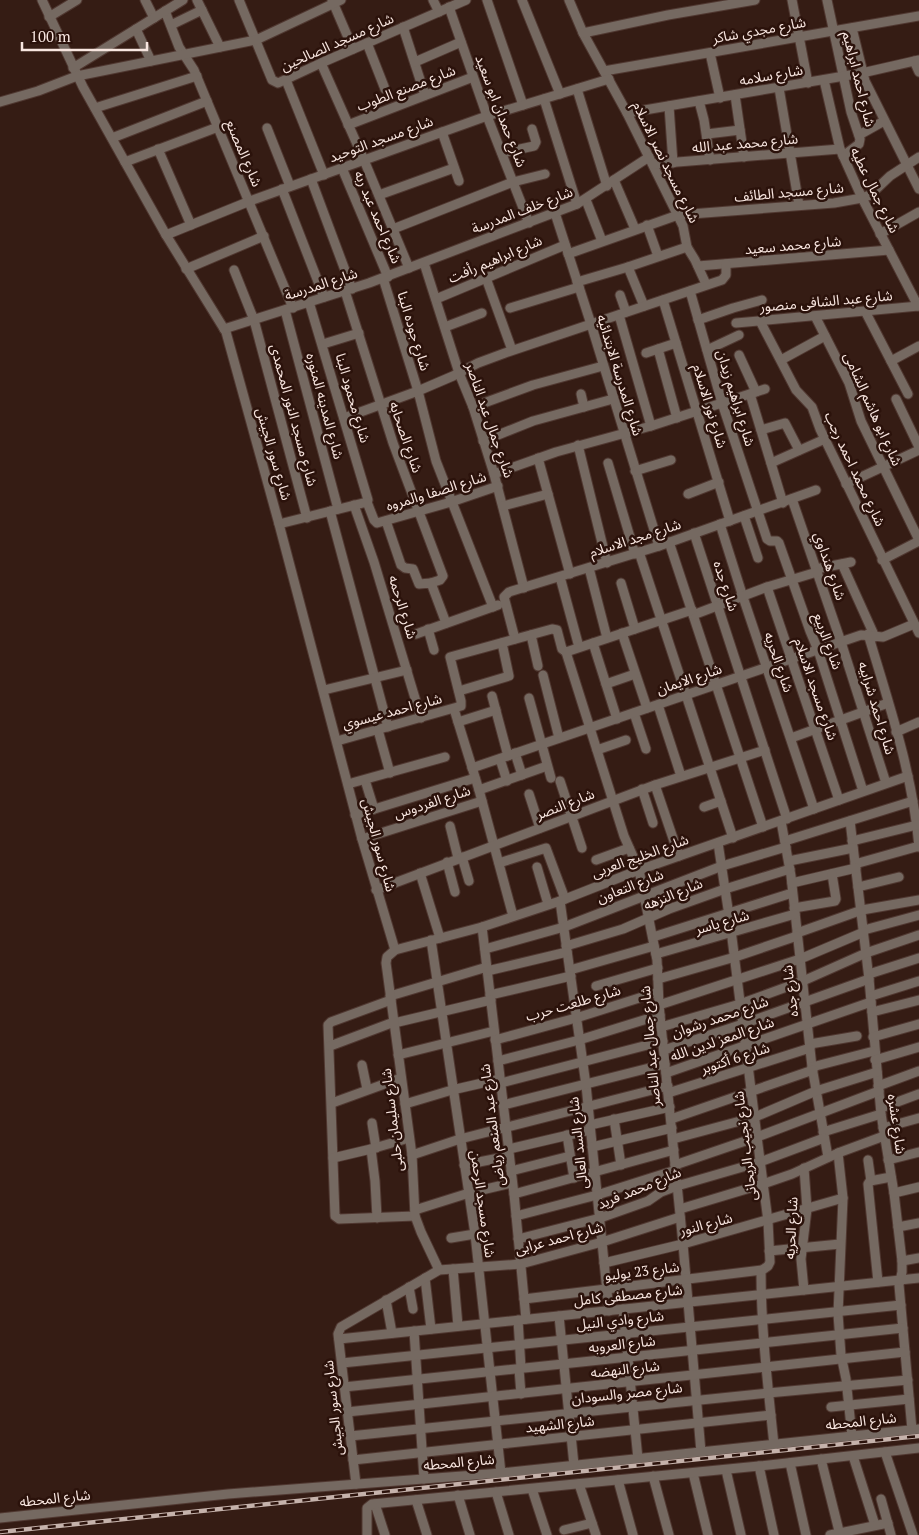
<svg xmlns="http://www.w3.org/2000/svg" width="919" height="1535" font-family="'PT Serif','Noto Sans Arabic',serif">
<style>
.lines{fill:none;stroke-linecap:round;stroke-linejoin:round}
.minor-casing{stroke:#503831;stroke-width:11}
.minor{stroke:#756961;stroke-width:9}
.rail-casing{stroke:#c5b2ab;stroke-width:4.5}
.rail{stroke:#2b120b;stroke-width:2.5;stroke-dasharray:8;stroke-linecap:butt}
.labels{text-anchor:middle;stroke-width:5;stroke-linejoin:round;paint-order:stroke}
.street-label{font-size:14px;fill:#f8e6e0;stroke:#2b120b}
</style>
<rect width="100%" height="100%" fill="#351c14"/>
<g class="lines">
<g class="minor-casing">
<g id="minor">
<path d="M 42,0 L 83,87 L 166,235 L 226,332 L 279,524 L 362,839 L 395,950"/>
<path d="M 145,0 L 154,18"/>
<path d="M 197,0 L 220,47"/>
<path d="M 239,0 L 272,80 L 278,83 L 321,63 L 466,0"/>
<path d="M 332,0 L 353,49"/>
<path d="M 433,0 L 439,12"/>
<path d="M 487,0 L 523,105"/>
<path d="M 522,0 L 560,94"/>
<path d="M 569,0 L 583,33 L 627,113 L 683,226 L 687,247 L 695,260 L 706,284"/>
<path d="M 792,0 L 808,83"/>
<path d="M 827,0 L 851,112 L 860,139 L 859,144 L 843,156"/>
<path d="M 449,7 L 487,116 L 529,223"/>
<path d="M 165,11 L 179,47 L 194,70 L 293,308"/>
<path d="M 49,17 L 77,0"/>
<path d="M 171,25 L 202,10"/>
<path d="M 403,27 L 425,95"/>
<path d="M 852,28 L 865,81 L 919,189"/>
<path d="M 136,29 L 151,61"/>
<path d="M 583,33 L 668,15 L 755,0"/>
<path d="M 367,43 L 385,89"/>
<path d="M 710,53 L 720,98"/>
<path d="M 914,61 L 919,72"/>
<path d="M 415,62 L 461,42"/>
<path d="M 321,63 L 364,160 L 409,268"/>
<path d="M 73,68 L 183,0"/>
<path d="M 604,71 L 919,16"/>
<path d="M 286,80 L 324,175"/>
<path d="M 824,80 L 840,149 L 862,198 L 918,306"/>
<path d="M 779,88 L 799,205"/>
<path d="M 577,89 L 607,186"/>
<path d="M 735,95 L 744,157"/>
<path d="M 544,99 L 577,204"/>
<path d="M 699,101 L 704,120 L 710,160"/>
<path d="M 0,102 L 38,91 L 77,76 L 256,40 L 341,0"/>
<path d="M 669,106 L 673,163"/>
<path d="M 95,108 L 197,76"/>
<path d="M 627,113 L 862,73 L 919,60"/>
<path d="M 348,125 L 473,77"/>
<path d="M 267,128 L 290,186"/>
<path d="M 442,132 L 459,181"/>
<path d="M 707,134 L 740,130"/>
<path d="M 859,135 L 884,121"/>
<path d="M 112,138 L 207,101"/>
<path d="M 158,149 L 191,225"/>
<path d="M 502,153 L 534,146 L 536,142 L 532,129"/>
<path d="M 125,162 L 218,127"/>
<path d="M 653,164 L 840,149"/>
<path d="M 342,168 L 388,277"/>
<path d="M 311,179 L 352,289"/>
<path d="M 614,180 L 635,229"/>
<path d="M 282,189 L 324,297"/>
<path d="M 379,195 L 454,168"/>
<path d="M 586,200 L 602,241"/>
<path d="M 555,213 L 591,324 L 659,546"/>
<path d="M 647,225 L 658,256"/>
<path d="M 393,229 L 513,182 L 545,174"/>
<path d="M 880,234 L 919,212"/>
<path d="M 166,235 L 250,201 L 487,116 L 609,79"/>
<path d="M 568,254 L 678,215 L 834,203 L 862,198 L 870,195 L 890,176 L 919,157"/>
<path d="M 424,263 L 459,373 L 473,407 L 494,474 L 524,588"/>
<path d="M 698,266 L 889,250"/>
<path d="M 628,267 L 687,247"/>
<path d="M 186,269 L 264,236"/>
<path d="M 234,270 L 254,320 L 307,518"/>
<path d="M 383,278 L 418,391 L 436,461 L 493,607"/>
<path d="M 486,278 L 512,350"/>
<path d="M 577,282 L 628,267 L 644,306"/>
<path d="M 345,291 L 393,443 L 443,576 L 440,580 L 431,583"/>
<path d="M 690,291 L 722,403 L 767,539 L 770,541 L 777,541 L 779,543 L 810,631 L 818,650 L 863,791"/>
<path d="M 620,295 L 626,312"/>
<path d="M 436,299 L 565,245"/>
<path d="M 663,300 L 730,521"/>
<path d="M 309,302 L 368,500 L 367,502"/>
<path d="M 510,308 L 579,287"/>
<path d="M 285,310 L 338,509"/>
<path d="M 865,311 L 908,394"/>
<path d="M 619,315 L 651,426"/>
<path d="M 815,316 L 849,383 L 861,421 L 919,540"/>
<path d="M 698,320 L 733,308 L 762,300"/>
<path d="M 760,321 L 796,390 L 812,407 L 820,429 L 919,633"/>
<path d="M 736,323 L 919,306"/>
<path d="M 445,327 L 482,313"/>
<path d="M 224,329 L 369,283 L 577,204 L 649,157"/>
<path d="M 323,344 L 359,333"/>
<path d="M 658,349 L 677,418"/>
<path d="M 707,350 L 739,335"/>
<path d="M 646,353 L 676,343"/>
<path d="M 739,355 L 756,392"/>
<path d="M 781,360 L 825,336"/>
<path d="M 891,361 L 919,346"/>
<path d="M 581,394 L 584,407"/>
<path d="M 750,394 L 783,503"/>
<path d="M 896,399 L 919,447"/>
<path d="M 473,407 L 533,385 L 603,366"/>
<path d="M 344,418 L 418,391 L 453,376 L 478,363 L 505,353 L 722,280 L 726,275 L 726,264"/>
<path d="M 761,430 L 785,423 L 799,450"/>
<path d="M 483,441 L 533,421 L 613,399"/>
<path d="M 578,445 L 607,563"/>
<path d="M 538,458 L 570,574"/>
<path d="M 608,463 L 635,554"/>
<path d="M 771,463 L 825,439"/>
<path d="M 635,471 L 671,460"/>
<path d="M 494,474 L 556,452 L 651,426 L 765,389"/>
<path d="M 846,484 L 919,450"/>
<path d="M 688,494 L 719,482"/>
<path d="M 792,499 L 841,642 L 886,783"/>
<path d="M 354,505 L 374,562 L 421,718"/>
<path d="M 503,506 L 548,494"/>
<path d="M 330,511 L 388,727"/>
<path d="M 744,516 L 758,558"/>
<path d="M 386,521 L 401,565 L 405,568 L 413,569 L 419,584 L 431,583 L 446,623"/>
<path d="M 279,524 L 367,502 L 374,520 L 377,523 L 451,502 L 498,486"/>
<path d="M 720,524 L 743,597 L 814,809"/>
<path d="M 694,533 L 787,819"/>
<path d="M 669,542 L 763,827"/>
<path d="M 639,552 L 733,838"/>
<path d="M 882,560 L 919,541"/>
<path d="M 842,564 L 875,637"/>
<path d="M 589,568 L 607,638"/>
<path d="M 816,569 L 851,562"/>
<path d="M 560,577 L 579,647"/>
<path d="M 621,583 L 635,629"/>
<path d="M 767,587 L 839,800"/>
<path d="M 693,615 L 767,587 L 817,572"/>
<path d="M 428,629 L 434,650"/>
<path d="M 622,633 L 647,708"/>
<path d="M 416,634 L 498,605"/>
<path d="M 868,634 C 889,704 913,775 919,847"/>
<path d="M 531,635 L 538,666"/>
<path d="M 515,639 L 504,597 L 509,592 L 659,546 L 816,490"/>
<path d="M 593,643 L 617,719"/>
<path d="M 566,652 L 692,610"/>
<path d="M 543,675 L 559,738"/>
<path d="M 606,684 L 635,674"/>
<path d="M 324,690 L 407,670"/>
<path d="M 459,691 L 509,676 L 502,643"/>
<path d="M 492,696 L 508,756"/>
<path d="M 529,698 L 551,778"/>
<path d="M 658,705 L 681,776"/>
<path d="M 454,709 L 479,790 L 513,916"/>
<path d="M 634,713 L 646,749"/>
<path d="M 458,722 L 496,710"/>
<path d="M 378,730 L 390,773"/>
<path d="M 896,732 L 919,722"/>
<path d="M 791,738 L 888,703"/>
<path d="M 337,741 L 461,706 L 461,701 L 450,657 L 552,629 L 557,630 L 562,649 L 566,652 L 624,836 L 639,870 L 657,960 L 659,1005 L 683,1244 L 701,1452"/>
<path d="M 597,750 L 626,740"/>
<path d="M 515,753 L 522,775"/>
<path d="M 500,759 L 507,781"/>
<path d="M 472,768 L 861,635 L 883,637 L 914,624"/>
<path d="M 365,780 L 374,809"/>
<path d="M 560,781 L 582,848"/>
<path d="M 348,784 L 445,757"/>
<path d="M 655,785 L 679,856"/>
<path d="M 642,789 L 653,823"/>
<path d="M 479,790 L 547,766"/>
<path d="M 529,794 L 540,828"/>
<path d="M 704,807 L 721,801"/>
<path d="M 355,815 L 475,778"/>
<path d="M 781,821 L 791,876 L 812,1067 L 828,1157"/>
<path d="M 850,821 L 869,979 L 881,1114 L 894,1193 L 902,1261 L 902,1272 L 899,1285 L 912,1430"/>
<path d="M 450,826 L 458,858"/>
<path d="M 362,839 L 482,801"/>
<path d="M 785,841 L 913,801"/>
<path d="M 852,841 L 917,825"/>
<path d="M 718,843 L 730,922 L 757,1137 L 768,1221 L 770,1262 L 768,1266 L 761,1271 C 761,1329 768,1387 774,1445"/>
<path d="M 462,857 L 469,881"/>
<path d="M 596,860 L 629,848"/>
<path d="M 789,861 L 853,848"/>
<path d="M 447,862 L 455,892"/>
<path d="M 499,863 L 546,848 L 565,899"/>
<path d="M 855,864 L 919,846"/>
<path d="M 537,867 L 548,904"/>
<path d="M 420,873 L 440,938"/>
<path d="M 792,883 L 856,868"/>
<path d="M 858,887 L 899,877"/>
<path d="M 376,890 L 655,785 L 765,750"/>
<path d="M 560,901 L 586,1085 L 609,1311"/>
<path d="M 794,908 L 835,901 L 836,899 L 832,874"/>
<path d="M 482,927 L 514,1194 L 526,1319"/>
<path d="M 864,930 L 919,915"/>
<path d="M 797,933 L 862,910 L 919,900"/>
<path d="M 653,937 L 792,893"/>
<path d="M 431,940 L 475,1234 L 501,1473"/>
<path d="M 566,946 L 623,929 L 669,909 L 725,889 L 790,869"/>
<path d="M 485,949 L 564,927 L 722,866 L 786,847"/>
<path d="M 656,954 L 795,914"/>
<path d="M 570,970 L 654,946"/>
<path d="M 487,971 L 567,952"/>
<path d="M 869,974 L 919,958"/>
<path d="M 658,979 L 735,957 L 797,936"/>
<path d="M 596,986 L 658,968"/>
<path d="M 490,995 L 571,976"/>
<path d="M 390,996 L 487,967"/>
<path d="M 871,996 L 919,981"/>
<path d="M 391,1000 L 331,1022 L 328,1025 L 335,1216 L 339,1219 L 415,1216"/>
<path d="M 659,1005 L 800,959 L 864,932"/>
<path d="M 872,1012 L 919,1000"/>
<path d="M 394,1023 L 491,1000"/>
<path d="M 661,1027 L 740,1004 L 803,981 L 866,953 L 919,935"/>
<path d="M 873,1037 L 919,1024"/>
<path d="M 495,1040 L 576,1018 L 658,992"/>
<path d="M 810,1044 L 857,1036"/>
<path d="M 330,1046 L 394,1022"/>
<path d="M 664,1050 L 743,1024 L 869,979"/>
<path d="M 398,1055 L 494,1031"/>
<path d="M 875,1060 L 919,1047"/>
<path d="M 498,1061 L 579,1040 L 660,1015"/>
<path d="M 362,1065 L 367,1089"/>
<path d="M 812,1067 L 874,1051"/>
<path d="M 666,1073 L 871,1002"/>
<path d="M 501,1083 L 663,1041"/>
<path d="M 878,1086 L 919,1071"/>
<path d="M 668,1093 L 810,1048"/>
<path d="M 332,1103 L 401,1078"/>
<path d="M 405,1104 L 452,1090 L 500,1079"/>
<path d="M 503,1105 L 665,1064"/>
<path d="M 881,1108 L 919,1094"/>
<path d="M 614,1119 L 621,1165"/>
<path d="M 671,1119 L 813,1070"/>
<path d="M 372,1123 L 376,1148"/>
<path d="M 590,1125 L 670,1107"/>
<path d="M 883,1128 L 919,1118"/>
<path d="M 823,1132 L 881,1114"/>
<path d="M 567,1135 L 574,1178"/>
<path d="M 673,1139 L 755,1117 L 816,1091 L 877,1072"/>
<path d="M 592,1147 L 672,1128"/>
<path d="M 371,1149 L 375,1181 L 377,1218"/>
<path d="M 509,1149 L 590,1130"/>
<path d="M 838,1153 L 843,1198 L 838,1314 L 841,1355 L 846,1379 L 852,1436"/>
<path d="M 412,1155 L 460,1139 L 668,1086"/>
<path d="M 333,1158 L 371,1149 L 409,1138"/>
<path d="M 868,1160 L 871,1181"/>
<path d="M 888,1160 L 919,1152"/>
<path d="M 464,1165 L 509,1156"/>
<path d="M 675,1165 L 757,1137 L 879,1091"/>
<path d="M 511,1171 L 570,1156"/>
<path d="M 894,1193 L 919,1187"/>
<path d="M 514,1194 L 674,1150"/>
<path d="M 680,1209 L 763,1184 L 792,1174 L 838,1153 L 884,1136"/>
<path d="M 415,1210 L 469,1193 L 512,1183"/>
<path d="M 516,1216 L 597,1195 L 676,1170"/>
<path d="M 898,1227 L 919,1223"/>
<path d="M 451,1238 L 475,1234"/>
<path d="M 518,1239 L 600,1218 L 648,1201 L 661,1192 L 677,1186 L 760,1162 L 824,1138"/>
<path d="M 769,1251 L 840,1244"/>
<path d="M 902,1261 L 919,1258"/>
<path d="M 604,1263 L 683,1244 L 843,1198"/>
<path d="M 453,1269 L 458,1326"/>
<path d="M 439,1270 L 421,1232 L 415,1216 L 412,1155 L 386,963 L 387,957 L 395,950 L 482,927 L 560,901 L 639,870 L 908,776"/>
<path d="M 425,1278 L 431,1329"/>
<path d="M 878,1282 L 868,1184 L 870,1181 L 891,1177"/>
<path d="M 409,1287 L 413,1309"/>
<path d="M 804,1290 L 801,1259 L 807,1209 L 804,1168"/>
<path d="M 524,1299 L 762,1270"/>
<path d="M 386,1300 L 392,1333"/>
<path d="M 623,1309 L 638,1459"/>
<path d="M 559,1316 L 574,1465"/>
<path d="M 518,1320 L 521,1368"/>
<path d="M 414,1331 L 424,1479"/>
<path d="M 339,1339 L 919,1278"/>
<path d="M 342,1363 L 901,1305"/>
<path d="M 519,1369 L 521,1394"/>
<path d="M 344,1387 L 903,1328"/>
<path d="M 831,1407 L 909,1399"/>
<path d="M 347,1412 L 905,1352"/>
<path d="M 350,1436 L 768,1393 L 908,1380"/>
<path d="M 885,1452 L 913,1535"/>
<path d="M 853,1456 L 875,1525"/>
<path d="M 821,1459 L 840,1535"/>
<path d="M 353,1460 L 771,1415"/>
<path d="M 790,1463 L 806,1535"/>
<path d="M 759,1466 L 774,1535"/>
<path d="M 726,1470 L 741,1535"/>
<path d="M 693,1473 L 708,1535"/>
<path d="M 653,1476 L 669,1535"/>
<path d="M 618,1480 L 633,1535"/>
<path d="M 356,1484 L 338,1334 L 341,1327 L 439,1270 L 521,1264 L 602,1242 L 680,1217"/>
<path d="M 579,1484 L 596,1535"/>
<path d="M 532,1489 L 547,1535"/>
<path d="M 496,1492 L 509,1535"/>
<path d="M 458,1495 L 470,1535"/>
<path d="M 881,1499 L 891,1535"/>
<path d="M 416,1500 L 427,1535"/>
<path d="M 375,1504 L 385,1535"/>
<path d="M 0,1518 L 228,1494 L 501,1473 L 919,1429"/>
<path d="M 564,1530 L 592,1523"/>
<path d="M 367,1535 L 367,1508 L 372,1504 L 759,1466 L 919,1448"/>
<path d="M 830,1535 L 888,1523"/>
</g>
</g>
<use href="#minor" class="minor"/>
<g class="rail-casing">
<path id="rail" d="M 0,1532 L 919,1436"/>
</g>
<use href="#rail" class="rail"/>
</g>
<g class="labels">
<g class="street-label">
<text transform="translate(759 30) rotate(-10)" y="5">شارع مجدي شاكر</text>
<text transform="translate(337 42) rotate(-24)" y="5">شارع مسجد الصالحين</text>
<text transform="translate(771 75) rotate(-10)" y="5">شارع سلامه</text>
<text transform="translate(859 79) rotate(76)" y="5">شارع احمد ابراهيم</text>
<text transform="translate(406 88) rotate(-21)" y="5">شارع مصنع الطوب</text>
<text transform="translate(501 111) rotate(69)" y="5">شارع حمدان ابو سعيد</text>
<text transform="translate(381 139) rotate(-20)" y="5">شارع مسجد التوحيد</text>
<text transform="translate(745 143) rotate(-5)" y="5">شارع محمد عبد الله</text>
<text transform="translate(244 153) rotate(67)" y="5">شارع المصنع</text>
<text transform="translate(666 162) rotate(64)" y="5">شارع مسجد نصر الاسلام</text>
<text transform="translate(875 190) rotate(64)" y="5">شارع جمال عطيه</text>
<text transform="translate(789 192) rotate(-5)" y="5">شارع مسجد الطائف</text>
<text transform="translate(522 210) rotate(-21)" y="5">شارع خلف المدرسة</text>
<text transform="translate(378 217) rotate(67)" y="5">شارع احمد عبد ربه</text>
<text transform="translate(793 245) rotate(-5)" y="5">شارع محمد سعيد</text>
<text transform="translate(495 259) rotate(-23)" y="5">شارع ابراهيم رأفت</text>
<text transform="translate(321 284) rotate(-18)" y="5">شارع المدرسة</text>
<text transform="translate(826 301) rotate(-5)" y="5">شارع عبد الشافى منصور</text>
<text transform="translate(414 331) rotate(73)" y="5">شارع جوده البنا</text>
<text transform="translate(620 375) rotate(73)" y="5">شارع المدرسة الابتدائيه</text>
<text transform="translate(353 398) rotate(74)" y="5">شارع محمود البنا</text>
<text transform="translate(736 398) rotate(73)" y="5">شارع ابراهيم زيدان</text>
<text transform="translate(325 406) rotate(75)" y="5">شارع المدينه المنوره</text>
<text transform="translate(710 406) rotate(73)" y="5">شارع نور الاسلام</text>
<text transform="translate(873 409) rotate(66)" y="5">شارع ابو هاشم الشامى</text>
<text transform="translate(294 415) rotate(75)" y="5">شارع مسجد النور المحمدى</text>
<text transform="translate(490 420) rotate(71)" y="5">شارع جمال عبد الناصر</text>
<text transform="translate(406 437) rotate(71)" y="5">شارع الصحابه</text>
<text transform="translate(274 454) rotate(74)" y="5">شارع سور الجيش</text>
<text transform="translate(855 469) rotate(65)" y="5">شارع محمد احمد رجب</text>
<text transform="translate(436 491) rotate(-17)" y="5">شارع الصفا والمروه</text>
<text transform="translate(635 538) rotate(-18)" y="5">شارع مجد الاسلام</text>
<text transform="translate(830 566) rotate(71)" y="5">شارع هنداوي</text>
<text transform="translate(726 586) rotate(72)" y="5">شارع جده</text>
<text transform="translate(403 607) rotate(73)" y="5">شارع الرحمه</text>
<text transform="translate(828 641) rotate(70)" y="5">شارع الربيع</text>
<text transform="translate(779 662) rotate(71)" y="5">شارع الحريه</text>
<text transform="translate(689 679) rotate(-19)" y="5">شارع الايمان</text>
<text transform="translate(816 689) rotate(71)" y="5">شارع مسجد الاسلام</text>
<text transform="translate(877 708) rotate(73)" y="5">شارع احمد شرابيه</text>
<text transform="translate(392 711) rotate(-15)" y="5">شارع احمد عيسوي</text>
<text transform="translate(432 802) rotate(-18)" y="5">شارع الفردوس</text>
<text transform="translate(565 804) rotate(-21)" y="5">شارع النصر</text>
<text transform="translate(379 845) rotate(75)" y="5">شارع سور الجيش</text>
<text transform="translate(640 856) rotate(-20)" y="5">شارع الخليج العربى</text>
<text transform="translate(630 886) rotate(-21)" y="5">شارع التعاون</text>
<text transform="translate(673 894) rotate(-22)" y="5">شارع النزهه</text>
<text transform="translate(722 922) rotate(-16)" y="5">شارع ياسر</text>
<text transform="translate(790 991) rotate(-97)" y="5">شارع جده</text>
<text transform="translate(573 1003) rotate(-16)" y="5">شارع طلعت حرب</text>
<text transform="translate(720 1017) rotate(-19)" y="5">شارع محمد رشوان</text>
<text transform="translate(722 1039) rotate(-19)" y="5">شارع المعز لدين الله</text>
<text transform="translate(650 1046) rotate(-95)" y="5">شارع جمال عبد الناصر</text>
<text transform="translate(735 1058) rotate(-18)" y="5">شارع 6 أكتوبر</text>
<text transform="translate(392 1120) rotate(-97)" y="5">شارع سليمان حلبى</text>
<text transform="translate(897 1124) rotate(82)" y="5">شارع عشره</text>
<text transform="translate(492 1125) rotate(-97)" y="5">شارع عبد المنعم رياض</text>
<text transform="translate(578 1143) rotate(-96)" y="5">شارع السد العالى</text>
<text transform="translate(745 1146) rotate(-97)" y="5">شارع نجيب الريحانى</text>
<text transform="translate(639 1188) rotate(-22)" y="5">شارع محمد فريد</text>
<text transform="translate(483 1204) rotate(82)" y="5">شارع مسجد الرحمن</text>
<text transform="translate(706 1224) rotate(-15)" y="5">شارع النور</text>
<text transform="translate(791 1228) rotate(-87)" y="5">شارع الحريه</text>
<text transform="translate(559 1238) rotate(-15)" y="5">شارع احمد عرابى</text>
<text transform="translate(642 1271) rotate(-7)" y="5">شارع 23 يوليو</text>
<text transform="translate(628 1295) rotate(-6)" y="5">شارع مصطفى كامل</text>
<text transform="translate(620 1320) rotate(-6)" y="5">شارع وادي النيل</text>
<text transform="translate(622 1344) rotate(-6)" y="5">شارع العروبه</text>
<text transform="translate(625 1369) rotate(-6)" y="5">شارع النهضه</text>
<text transform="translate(627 1393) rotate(-6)" y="5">شارع مصر والسودان</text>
<text transform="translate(333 1408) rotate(-96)" y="5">شارع سور الجيش</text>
<text transform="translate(861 1421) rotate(-6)" y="5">شارع المحطه</text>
<text transform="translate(560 1424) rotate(-6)" y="5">شارع الشهيد</text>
<text transform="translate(459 1462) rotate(-5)" y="5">شارع المحطه</text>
<text transform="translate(55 1498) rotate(-6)" y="5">شارع المحطه</text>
</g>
</g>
<path d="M22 42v8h125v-8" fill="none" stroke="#f8e6e0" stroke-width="2.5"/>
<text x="30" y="42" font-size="15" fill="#f8e6e0" stroke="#2b120b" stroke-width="4" paint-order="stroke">100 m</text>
</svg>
